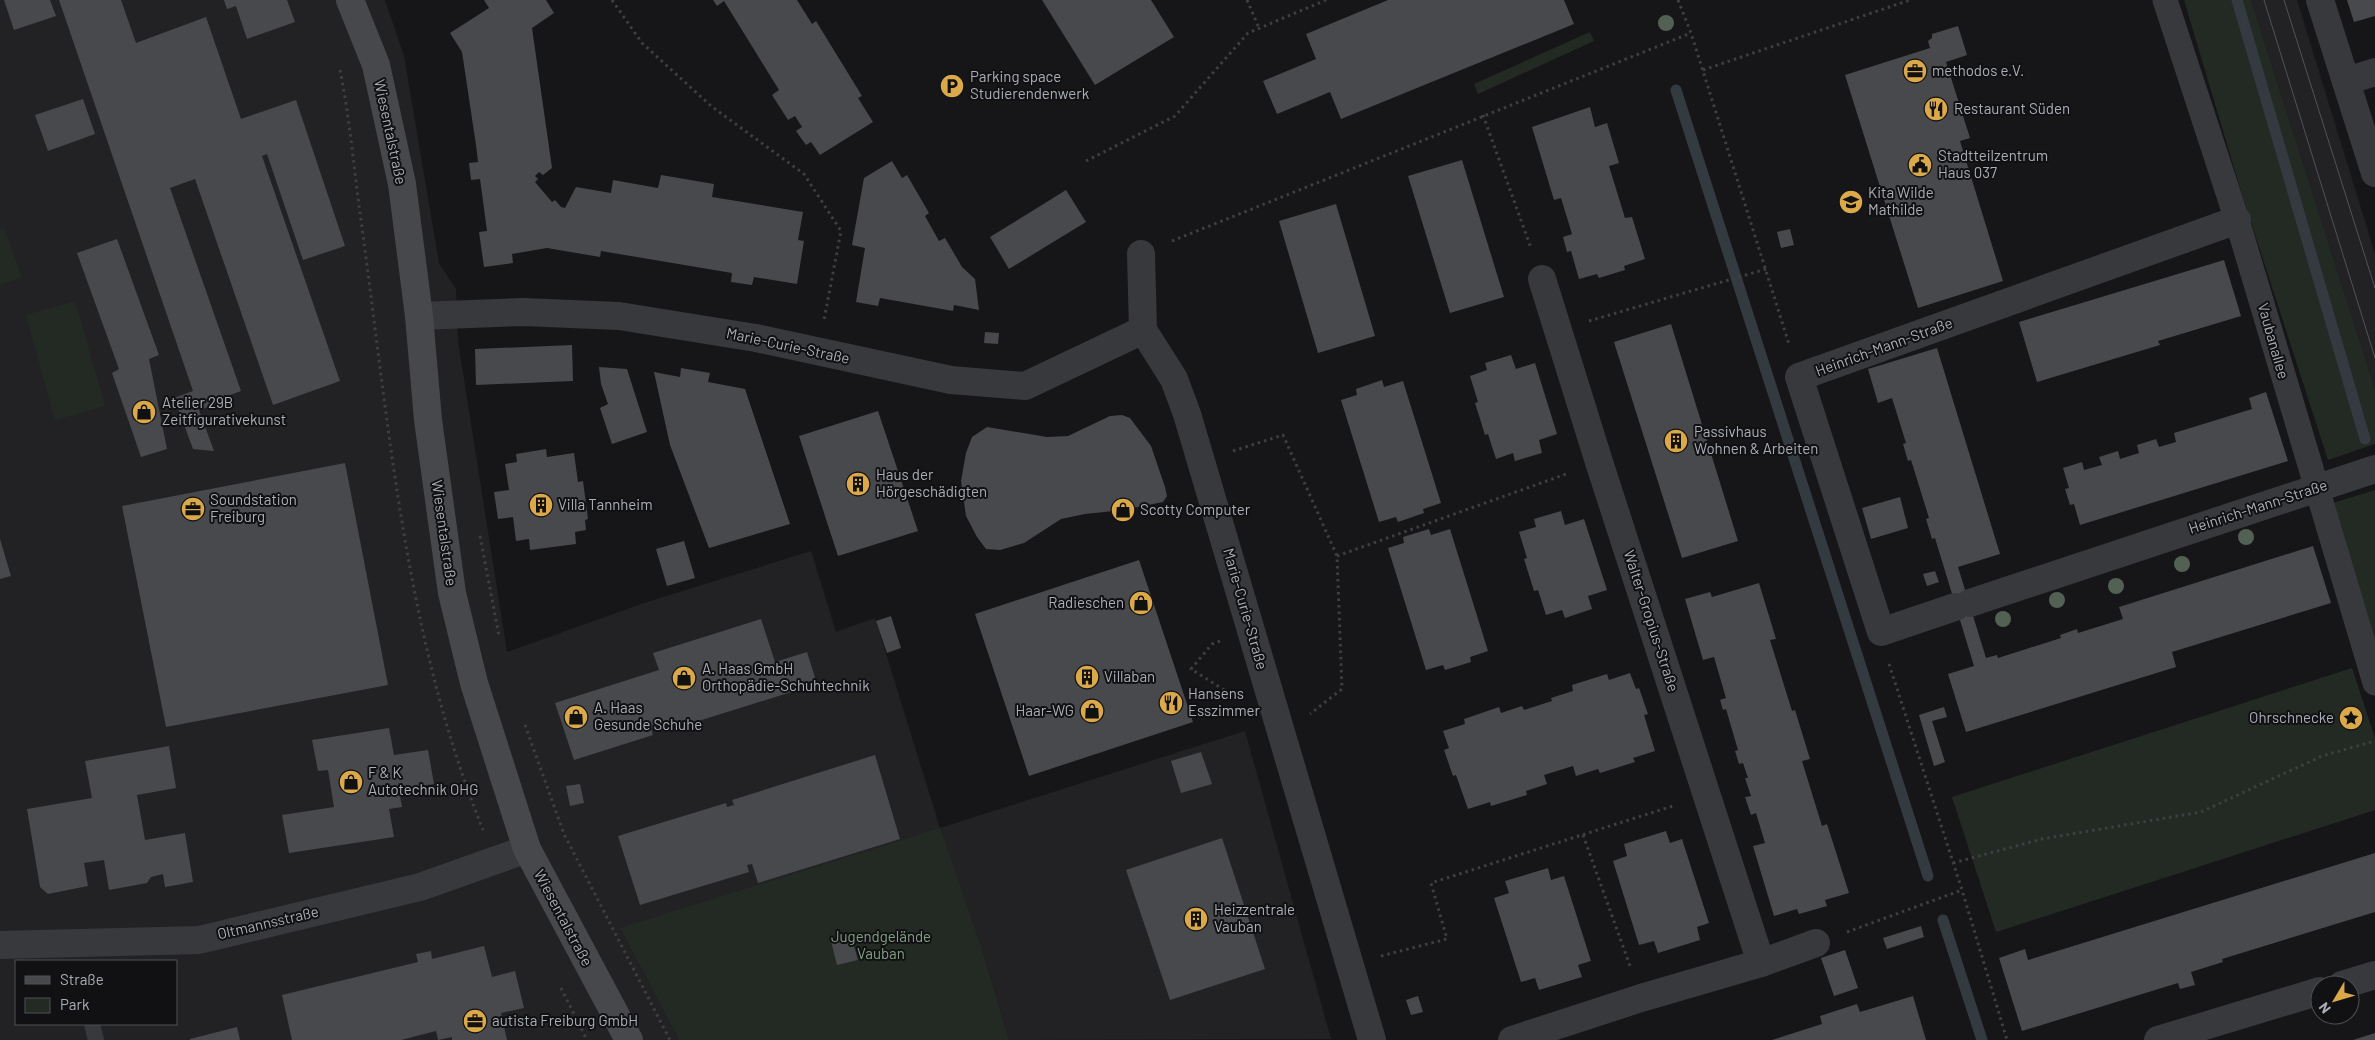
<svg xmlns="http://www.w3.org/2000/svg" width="2375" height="1040" font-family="Barlow,sans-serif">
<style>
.built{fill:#222225;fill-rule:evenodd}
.green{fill:#232a24}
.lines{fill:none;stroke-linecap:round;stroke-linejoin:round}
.stream{stroke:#333b41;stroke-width:11}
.building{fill:#48494d}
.path{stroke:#3e3f43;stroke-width:3;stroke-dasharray:2.5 4;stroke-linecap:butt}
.service{stroke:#38393c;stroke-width:16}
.pedestrian{stroke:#38393c;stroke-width:25}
.minor{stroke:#38393c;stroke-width:28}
.secondary{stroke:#46484c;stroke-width:28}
.tram{stroke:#515357;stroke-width:1}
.tree{fill:#526154}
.labels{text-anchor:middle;stroke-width:4;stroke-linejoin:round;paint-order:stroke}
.poi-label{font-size:15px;fill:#aaaeb6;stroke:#111113;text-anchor:start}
.street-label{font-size:15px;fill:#aaaeb6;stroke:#111113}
.park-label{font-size:15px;fill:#839f85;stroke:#111113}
</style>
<rect width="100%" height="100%" fill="#161618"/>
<g class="built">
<path d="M 0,0 L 385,0 L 404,56 L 439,263 L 456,289 L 458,341 L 507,652 L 644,603 L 811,551 L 836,632 L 875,618 L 940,828 L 1245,731 L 1331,1039 L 1009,1040 L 982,949 L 620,928 L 679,1040 L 0,1040 ZM 16,961 L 176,961 L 176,1024 L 16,1024 Z"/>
<path d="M 2251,0 L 2297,0 L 2375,254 L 2375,389 Z"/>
</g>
<g class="green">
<path d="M 2184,0 L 2251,0 L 2375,389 L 2375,444 L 2328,460 L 2241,191 Z"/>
<path d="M 1590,32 L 1594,41 L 1478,94 L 1474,84 Z"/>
<path d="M 4,228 L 22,277 L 0,285 L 0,229 Z"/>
<path d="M 75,301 L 105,406 L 55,420 L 26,315 Z"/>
<path d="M 2375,490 L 2375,645 L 2333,503 Z"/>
<path d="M 2352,668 L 2375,738 L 2375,810 L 1996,932 L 1952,797 Z"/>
<path d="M 940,828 L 982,949 L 1009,1040 L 679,1040 L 620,928 Z"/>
</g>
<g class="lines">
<g class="stream">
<path d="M 2237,0 L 2365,439"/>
<path d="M 1676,90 L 1928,876"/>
<path d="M 1943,920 L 1982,1040"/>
</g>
</g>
<g class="building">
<path d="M 4,0 L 50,0 L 56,16 L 14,30 Z"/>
<path d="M 59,0 L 121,0 L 136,43 L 206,17 L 241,119 L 296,100 L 345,246 L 303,260 L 267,154 L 262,156 L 340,381 L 273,405 L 195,179 L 170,188 L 241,391 L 222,398 L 224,402 L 199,410 L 214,451 L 193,449 L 174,398 L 193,391 Z"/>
<path d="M 224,0 L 287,0 L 295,22 L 247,39 L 236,6 L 227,9 Z"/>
<path d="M 484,0 L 546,0 L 554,13 L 532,28 L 552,168 L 543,175 L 539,172 L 535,176 L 538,179 L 535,182 L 552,202 L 555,200 L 561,207 L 565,208 L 576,187 L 611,193 L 613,180 L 658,188 L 661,175 L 714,184 L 712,197 L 803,212 L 798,240 L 804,241 L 797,284 L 754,277 L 752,285 L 731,282 L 732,273 L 601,251 L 600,257 L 547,248 L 512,254 L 513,263 L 484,267 L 479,232 L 487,231 L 480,179 L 471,180 L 469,163 L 478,162 L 476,145 L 462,52 L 450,33 L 489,8 Z"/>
<path d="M 713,0 L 797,0 L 812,24 L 816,21 L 862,96 L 858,98 L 873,122 L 820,155 L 811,142 L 806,145 L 796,131 L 802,127 L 795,116 L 788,120 L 772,95 L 779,90 L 724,1 L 717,6 Z"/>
<path d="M 1042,0 L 1151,0 L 1174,37 L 1095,85 Z"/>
<path d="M 1388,0 L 1564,0 L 1574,24 L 1341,119 L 1330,92 L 1277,114 L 1263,81 L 1316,59 L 1306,34 Z"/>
<path d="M 2347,0 L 2375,0 L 2375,16 L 2354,22 Z"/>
<path d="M 1958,26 L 1967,55 L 1946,62 L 1970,138 L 1960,141 L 2003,281 L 1918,308 L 1845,75 L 1930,48 L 1928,41 L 1932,38 L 1932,34 Z"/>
<path d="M 83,99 L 95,134 L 48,151 L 35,115 Z"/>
<path d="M 1590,107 L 1595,127 L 1607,123 L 1619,163 L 1609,166 L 1625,218 L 1632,217 L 1645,259 L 1624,266 L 1625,270 L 1599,278 L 1597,274 L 1579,279 L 1571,251 L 1567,252 L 1563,237 L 1572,234 L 1561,198 L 1554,200 L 1532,127 Z"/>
<path d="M 1462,160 L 1504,297 L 1450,313 L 1408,176 Z"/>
<path d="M 892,161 L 902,178 L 907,175 L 929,213 L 925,216 L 939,241 L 945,238 L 962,267 L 975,279 L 979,310 L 954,305 L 953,311 L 880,298 L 878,306 L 856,302 L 865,248 L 852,245 L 864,178 Z"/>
<path d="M 1066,190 L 1086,222 L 1009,269 L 990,237 Z"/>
<path d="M 1336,204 L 1375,336 L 1318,353 L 1279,221 Z"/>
<path d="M 1790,229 L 1794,245 L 1781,248 L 1777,232 Z"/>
<path d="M 117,239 L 159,355 L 149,359 L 167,449 L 141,457 L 112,373 L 119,369 L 77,253 Z"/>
<path d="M 2224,260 L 2241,316 L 2158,341 L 2160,345 L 2037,382 L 2019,322 Z"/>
<path d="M 1671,324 L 1738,541 L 1682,558 L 1614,342 Z"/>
<path d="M 985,332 L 999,333 L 998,344 L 984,343 Z"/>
<path d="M 572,345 L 573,381 L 476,385 L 475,349 Z"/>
<path d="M 1937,348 L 2000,554 L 1958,567 L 1986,658 L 1997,655 L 1998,658 L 2061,638 L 2060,635 L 2077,629 L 2078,633 L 2123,619 L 2119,607 L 2313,546 L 2331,603 L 2172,652 L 2176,667 L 1966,732 L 1948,674 L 1974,666 L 1935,538 L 1932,539 L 1926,519 L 1929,518 L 1911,460 L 1908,461 L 1903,444 L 1906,443 L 1892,398 L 1878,403 L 1868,369 Z"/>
<path d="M 1511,355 L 1516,369 L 1535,363 L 1557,434 L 1539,440 L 1542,453 L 1515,461 L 1513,453 L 1496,459 L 1488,434 L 1485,435 L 1475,403 L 1478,402 L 1470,376 L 1487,370 L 1485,363 Z"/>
<path d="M 599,367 L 627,369 L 647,432 L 612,444 L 600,408 L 608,404 L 601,384 Z"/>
<path d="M 681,368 L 710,373 L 708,382 L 745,389 L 790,524 L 709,548 L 670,445 L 654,372 L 680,377 Z"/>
<path d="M 1382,380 L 1384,387 L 1403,381 L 1441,503 L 1423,509 L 1424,513 L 1398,522 L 1396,517 L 1379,522 L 1341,400 L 1357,395 L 1356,389 Z"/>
<path d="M 2266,392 L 2288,461 L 2080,525 L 2074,504 L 2070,505 L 2065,489 L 2069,488 L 2063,468 L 2082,462 L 2084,470 L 2102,465 L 2099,457 L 2118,451 L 2120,459 L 2139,453 L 2137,445 L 2156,439 L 2159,447 L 2176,442 L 2174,433 L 2252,409 L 2249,398 Z"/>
<path d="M 878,411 L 918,531 L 838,556 L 799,436 Z"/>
<path d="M 1122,415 L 1130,418 L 1151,446 L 1165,487 L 1167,496 L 1163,502 L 1123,510 L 1085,514 L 1061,519 L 1024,543 L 1000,550 L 986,549 L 977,537 L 966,516 L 961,481 L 966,453 L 972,437 L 987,427 L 1047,437 L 1068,436 L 1110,416 Z"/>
<path d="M 546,449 L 547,457 L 574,453 L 578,482 L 583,481 L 588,519 L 585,520 L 586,530 L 575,532 L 576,544 L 530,550 L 529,539 L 516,541 L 513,517 L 498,519 L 494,492 L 509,490 L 505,464 L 517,462 L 516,454 Z"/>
<path d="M 345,463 L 388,685 L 166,727 L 122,506 Z"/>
<path d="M 1900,497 L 1908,528 L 1871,539 L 1862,508 Z"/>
<path d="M 1561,511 L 1565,525 L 1584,519 L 1607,590 L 1588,596 L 1592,609 L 1565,618 L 1562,610 L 1546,615 L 1538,590 L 1534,591 L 1524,559 L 1527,558 L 1519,532 L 1536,527 L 1534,519 Z"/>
<path d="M 1429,529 L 1431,535 L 1450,529 L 1488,651 L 1470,657 L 1471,662 L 1445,670 L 1443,665 L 1426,670 L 1388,548 L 1404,543 L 1403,537 Z"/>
<path d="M 0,539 L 11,576 L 0,579 Z"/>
<path d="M 684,541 L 695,578 L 667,586 L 656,549 Z"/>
<path d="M 1139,560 L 1193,722 L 1029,776 L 975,614 Z"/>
<path d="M 1935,571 L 1939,582 L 1927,586 L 1923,574 Z"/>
<path d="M 1759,583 L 1776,639 L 1770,640 L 1792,711 L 1795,710 L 1810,759 L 1802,761 L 1822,826 L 1827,824 L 1849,893 L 1825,900 L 1827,906 L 1799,914 L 1797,909 L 1774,916 L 1753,846 L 1765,843 L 1756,813 L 1751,815 L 1745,797 L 1751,796 L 1745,778 L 1748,778 L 1743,763 L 1739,764 L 1735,751 L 1738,750 L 1726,709 L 1723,710 L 1720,700 L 1726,698 L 1714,657 L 1703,660 L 1685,599 L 1710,592 L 1712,597 Z"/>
<path d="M 891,616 L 901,648 L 887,653 L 876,621 Z"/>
<path d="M 761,619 L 775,662 L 807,652 L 817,684 L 676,728 L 675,720 L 651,728 L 653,735 L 574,760 L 555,703 L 659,670 L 653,653 Z"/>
<path d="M 1630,673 L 1636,689 L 1639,688 L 1648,714 L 1644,715 L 1655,751 L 1633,758 L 1635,762 L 1600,773 L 1598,769 L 1576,776 L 1573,766 L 1544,775 L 1547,784 L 1526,791 L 1527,795 L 1491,806 L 1490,802 L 1468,809 L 1456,775 L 1453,776 L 1444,750 L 1449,748 L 1443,731 L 1465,724 L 1464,719 L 1499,707 L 1501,713 L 1522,706 L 1524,710 L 1552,701 L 1551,698 L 1573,691 L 1572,685 L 1607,674 L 1609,680 Z"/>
<path d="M 1944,707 L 1947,717 L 1932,721 L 1945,762 L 1934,766 L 1919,715 Z"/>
<path d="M 389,728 L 394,755 L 428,750 L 434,784 L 399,790 L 402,807 L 389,809 L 394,837 L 289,853 L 282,815 L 334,807 L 328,770 L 318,771 L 312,740 Z"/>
<path d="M 169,746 L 176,788 L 137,795 L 145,840 L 185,833 L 193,882 L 165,887 L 163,874 L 151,877 L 147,883 L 109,890 L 104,860 L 84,863 L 88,886 L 48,894 L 40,887 L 27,809 L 92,798 L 85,761 Z"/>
<path d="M 1201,752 L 1212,784 L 1181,793 L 1171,761 Z"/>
<path d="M 875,755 L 900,839 L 758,883 L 752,864 L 747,865 L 749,872 L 640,905 L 618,836 L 726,803 L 727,807 L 734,805 L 732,800 Z"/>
<path d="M 580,784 L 584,803 L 570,806 L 566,786 Z"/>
<path d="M 1666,831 L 1670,843 L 1682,839 L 1709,923 L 1697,927 L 1700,940 L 1658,953 L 1654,941 L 1639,945 L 1613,861 L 1627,856 L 1624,844 Z"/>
<path d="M 1222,838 L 1265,969 L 1170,1000 L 1126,870 Z"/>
<path d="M 2375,853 L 2375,912 L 2222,959 L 2223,962 L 2191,972 L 2195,985 L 2180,989 L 2178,983 L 2022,1031 L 1999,958 L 2025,949 L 2028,960 Z"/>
<path d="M 1548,868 L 1551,880 L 1564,876 L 1591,961 L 1578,965 L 1582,977 L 1539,990 L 1535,978 L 1521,982 L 1494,898 L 1509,893 L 1505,881 Z"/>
<path d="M 1921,926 L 1924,937 L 1887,949 L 1883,938 Z"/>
<path d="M 851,936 L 858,960 L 837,965 L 831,941 Z"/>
<path d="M 484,946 L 492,977 L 515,971 L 524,1008 L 501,1013 L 507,1040 L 452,1040 L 452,1037 L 438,1040 L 436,1031 L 401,1040 L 292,1040 L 282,995 L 418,962 L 416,954 L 431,951 L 432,959 Z"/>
<path d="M 1845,950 L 1858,988 L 1834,996 L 1821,958 Z"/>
<path d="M 1418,996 L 1423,1012 L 1411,1015 L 1406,1000 Z"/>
<path d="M 1913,996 L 1926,1040 L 1772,1040 L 1822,1024 L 1820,1016 L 1857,1004 L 1860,1012 Z"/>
<path d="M 237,1027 L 240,1040 L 190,1040 L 190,1039 Z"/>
<path d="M 2375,1033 L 2375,1040 L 2353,1040 Z"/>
</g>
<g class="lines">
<g class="path">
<path d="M 612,0 L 642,43 L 711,106 L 804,174 L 841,231 L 824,320"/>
<path d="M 1247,0 L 1259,28"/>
<path d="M 1678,0 L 1691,33 L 1789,344"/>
<path d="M 340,70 C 350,119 354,171 361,220 C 389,425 405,637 483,830"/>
<path d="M 1703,70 L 1910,0"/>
<path d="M 1483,115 L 1531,248"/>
<path d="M 1086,161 L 1175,116 L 1248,33 L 1326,0"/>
<path d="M 1172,241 L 1691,33"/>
<path d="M 1589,321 L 1766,269"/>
<path d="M 1233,451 L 1283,435 L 1337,556 L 1342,689 L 1310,714"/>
<path d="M 480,536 L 499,636"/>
<path d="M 1337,556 L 1569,473"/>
<path d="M 1220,641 L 1212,644 L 1191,669 L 1229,693 L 1234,692"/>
<path d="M 1889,664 L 1962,890 L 2007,1040"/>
<path d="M 525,725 L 564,834 L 670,1040"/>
<path d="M 1583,835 L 1630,966"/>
<path d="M 1953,863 L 2042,839 L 2201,812 L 2322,756 L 2375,741"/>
<path d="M 1847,932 L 1962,890"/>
<path d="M 1381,956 L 1447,939 L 1431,883 L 1676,805"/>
<path d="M 561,988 L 587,1040"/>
</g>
<path class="service" d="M 92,1024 L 96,1040"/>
<path class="pedestrian" d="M 2165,0 L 2237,220 L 2375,683"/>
<g class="minor">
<path d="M 2320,0 L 2375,173"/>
<path d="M 2346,81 L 2375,72"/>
<path d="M 1141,254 L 1143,330 L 1174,379 L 1187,414 L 1372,1040"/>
<path d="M 1542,279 L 1599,462 L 1761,963"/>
<path d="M 419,316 L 523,312 L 619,316 L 756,338 L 951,380 L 1025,386 L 1143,330"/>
<path d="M 1970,603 L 2375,469"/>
<path d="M 1955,607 L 1881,632 L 1799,377 L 2237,220"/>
<path d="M 0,945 L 199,940 L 420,887 L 527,849"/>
<path d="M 2342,985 L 2375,975"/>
<path d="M 1512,1040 L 1641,998 L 1761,963 L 1816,943"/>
<path d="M 2158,1040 L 2320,991"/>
</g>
<path class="secondary" d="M 350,0 L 376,65 L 402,184 L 419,316 L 428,420 L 452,593 L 474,683 L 527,849 L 629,1040"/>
<g class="tram">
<path d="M 2264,0 L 2375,358"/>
<path d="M 2284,0 L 2375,288"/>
</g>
</g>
<g class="tree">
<circle cx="1666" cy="23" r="8"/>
<circle cx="2246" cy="537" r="8"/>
<circle cx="2182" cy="564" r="8"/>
<circle cx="2116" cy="586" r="8"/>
<circle cx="2057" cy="600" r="8"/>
<circle cx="2003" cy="619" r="8"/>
</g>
<defs>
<g id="office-disc" transform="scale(1.25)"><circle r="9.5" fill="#dca94a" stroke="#111113"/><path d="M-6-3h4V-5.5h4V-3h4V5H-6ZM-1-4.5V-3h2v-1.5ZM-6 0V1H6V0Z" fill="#111"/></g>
<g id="parking-disc" transform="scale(1.25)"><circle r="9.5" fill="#dca94a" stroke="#111113"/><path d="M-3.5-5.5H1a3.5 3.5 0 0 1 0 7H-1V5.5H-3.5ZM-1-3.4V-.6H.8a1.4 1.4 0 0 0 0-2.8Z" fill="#111"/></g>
<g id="restaurant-disc" transform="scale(1.25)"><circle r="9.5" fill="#dca94a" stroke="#111113"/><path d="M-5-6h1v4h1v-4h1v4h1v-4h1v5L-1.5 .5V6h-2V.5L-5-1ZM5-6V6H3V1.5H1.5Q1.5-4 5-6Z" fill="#111"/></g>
<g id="civic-disc" transform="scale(1.25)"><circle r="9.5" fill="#dca94a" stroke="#111113"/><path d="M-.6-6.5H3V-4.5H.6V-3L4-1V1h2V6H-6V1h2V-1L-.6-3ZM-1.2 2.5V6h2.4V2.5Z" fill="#111"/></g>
<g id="school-disc" transform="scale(1.25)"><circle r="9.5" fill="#dca94a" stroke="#111113"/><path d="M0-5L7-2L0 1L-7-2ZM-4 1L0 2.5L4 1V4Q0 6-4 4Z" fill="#111"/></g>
<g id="shop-disc" transform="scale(1.25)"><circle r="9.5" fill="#dca94a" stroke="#111113"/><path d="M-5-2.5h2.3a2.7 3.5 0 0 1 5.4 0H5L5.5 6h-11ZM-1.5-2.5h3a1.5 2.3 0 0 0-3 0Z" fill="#111"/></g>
<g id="building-disc" transform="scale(1.25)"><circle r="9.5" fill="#dca94a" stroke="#111113"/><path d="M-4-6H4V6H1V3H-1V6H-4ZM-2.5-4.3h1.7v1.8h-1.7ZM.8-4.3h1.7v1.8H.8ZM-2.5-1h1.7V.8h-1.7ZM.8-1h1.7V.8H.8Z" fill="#111"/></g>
<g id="sight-disc" transform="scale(1.25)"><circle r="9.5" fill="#dca94a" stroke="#111113"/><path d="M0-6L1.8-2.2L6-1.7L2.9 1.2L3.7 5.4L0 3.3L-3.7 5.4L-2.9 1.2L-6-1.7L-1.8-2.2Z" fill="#111"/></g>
</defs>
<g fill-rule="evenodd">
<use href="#office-disc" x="1915" y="71"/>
<use href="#parking-disc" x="952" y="86"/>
<use href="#restaurant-disc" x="1936" y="109"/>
<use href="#civic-disc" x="1920" y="165"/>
<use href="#school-disc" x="1851" y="202"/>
<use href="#shop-disc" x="144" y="412"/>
<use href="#building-disc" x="1676" y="441"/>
<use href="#building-disc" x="858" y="484"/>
<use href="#building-disc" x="541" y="505"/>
<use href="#office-disc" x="193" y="509"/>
<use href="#shop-disc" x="1123" y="510"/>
<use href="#shop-disc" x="1141" y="603"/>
<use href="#building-disc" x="1087" y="677"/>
<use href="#shop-disc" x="684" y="678"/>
<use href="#restaurant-disc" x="1171" y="703"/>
<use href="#shop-disc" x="1092" y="711"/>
<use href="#shop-disc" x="576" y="717"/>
<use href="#sight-disc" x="2351" y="718"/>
<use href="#shop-disc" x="351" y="782"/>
<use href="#building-disc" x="1196" y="919"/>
<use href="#office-disc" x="475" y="1021"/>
</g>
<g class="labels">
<g class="poi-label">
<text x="1932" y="76">methodos e.V.</text>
<text x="970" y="82">Parking space<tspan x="970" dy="17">Studierendenwerk</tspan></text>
<text x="1954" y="114">Restaurant Süden</text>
<text x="1938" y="161">Stadtteilzentrum<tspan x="1938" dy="17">Haus 037</tspan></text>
<text x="1868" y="198">Kita Wilde<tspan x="1868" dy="17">Mathilde</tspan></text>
<text x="162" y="408">Atelier 29B<tspan x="162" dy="17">Zeitfigurativekunst</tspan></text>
<text x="1694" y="437">Passivhaus<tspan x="1694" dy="17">Wohnen &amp; Arbeiten</tspan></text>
<text x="876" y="480">Haus der<tspan x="876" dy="17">Hörgeschädigten</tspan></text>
<text x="210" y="505">Soundstation<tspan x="210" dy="17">Freiburg</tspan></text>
<text x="558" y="510">Villa Tannheim</text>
<text x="1140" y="515">Scotty Computer</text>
<text x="1124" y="608" text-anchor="end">Radieschen</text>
<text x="702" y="674">A. Haas GmbH<tspan x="702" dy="17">Orthopädie-Schuhtechnik</tspan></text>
<text x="1104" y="682">Villaban</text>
<text x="1188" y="699">Hansens<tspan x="1188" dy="17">Esszimmer</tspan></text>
<text x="594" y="713">A. Haas<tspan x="594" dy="17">Gesunde Schuhe</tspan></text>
<text x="1074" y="716" text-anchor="end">Haar-WG</text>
<text x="2334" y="723" text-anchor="end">Ohrschnecke</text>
<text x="368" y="778">F &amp; K<tspan x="368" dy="17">Autotechnik OHG</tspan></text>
<text x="1214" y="915">Heizzentrale<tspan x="1214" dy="17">Vauban</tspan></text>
<text x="492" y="1026">autista Freiburg GmbH</text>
</g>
<g class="street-label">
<text transform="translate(390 132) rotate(78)" y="5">Wiesentalstraße</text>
<text transform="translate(2273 341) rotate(74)" y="5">Vaubanallee</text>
<text transform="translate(788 346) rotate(12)" y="5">Marie-Curie-Straße</text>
<text transform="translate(1884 347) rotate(-20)" y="5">Heinrich-Mann-Straße</text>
<text transform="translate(2258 507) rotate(-18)" y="5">Heinrich-Mann-Straße</text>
<text transform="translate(444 533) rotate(82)" y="5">Wiesentalstraße</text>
<text transform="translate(1245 609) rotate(74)" y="5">Marie-Curie-Straße</text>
<text transform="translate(1651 621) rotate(72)" y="5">Walter-Gropius-Straße</text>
<text transform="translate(563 918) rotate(62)" y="5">Wiesentalstraße</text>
<text transform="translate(268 923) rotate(-13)" y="5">Oltmannsstraße</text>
</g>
<g class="park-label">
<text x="881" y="942">Jugendgelände<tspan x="881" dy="17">Vauban</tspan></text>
</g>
</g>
<rect x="15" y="960" width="162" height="65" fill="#111113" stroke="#4e5054"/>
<rect x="25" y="976" width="25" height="8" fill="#46484c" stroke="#4e5054"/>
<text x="60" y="985" font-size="15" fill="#aaaeb6">Straße</text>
<rect x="25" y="998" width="25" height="15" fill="#232a24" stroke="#4e5054"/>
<text x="60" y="1010" font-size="15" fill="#aaaeb6">Park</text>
<g transform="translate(2335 1000) rotate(232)"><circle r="24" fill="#111113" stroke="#4e5054"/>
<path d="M0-4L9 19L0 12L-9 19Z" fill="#dca94a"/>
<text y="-8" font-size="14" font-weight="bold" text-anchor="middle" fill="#aaaeb6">N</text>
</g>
</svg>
